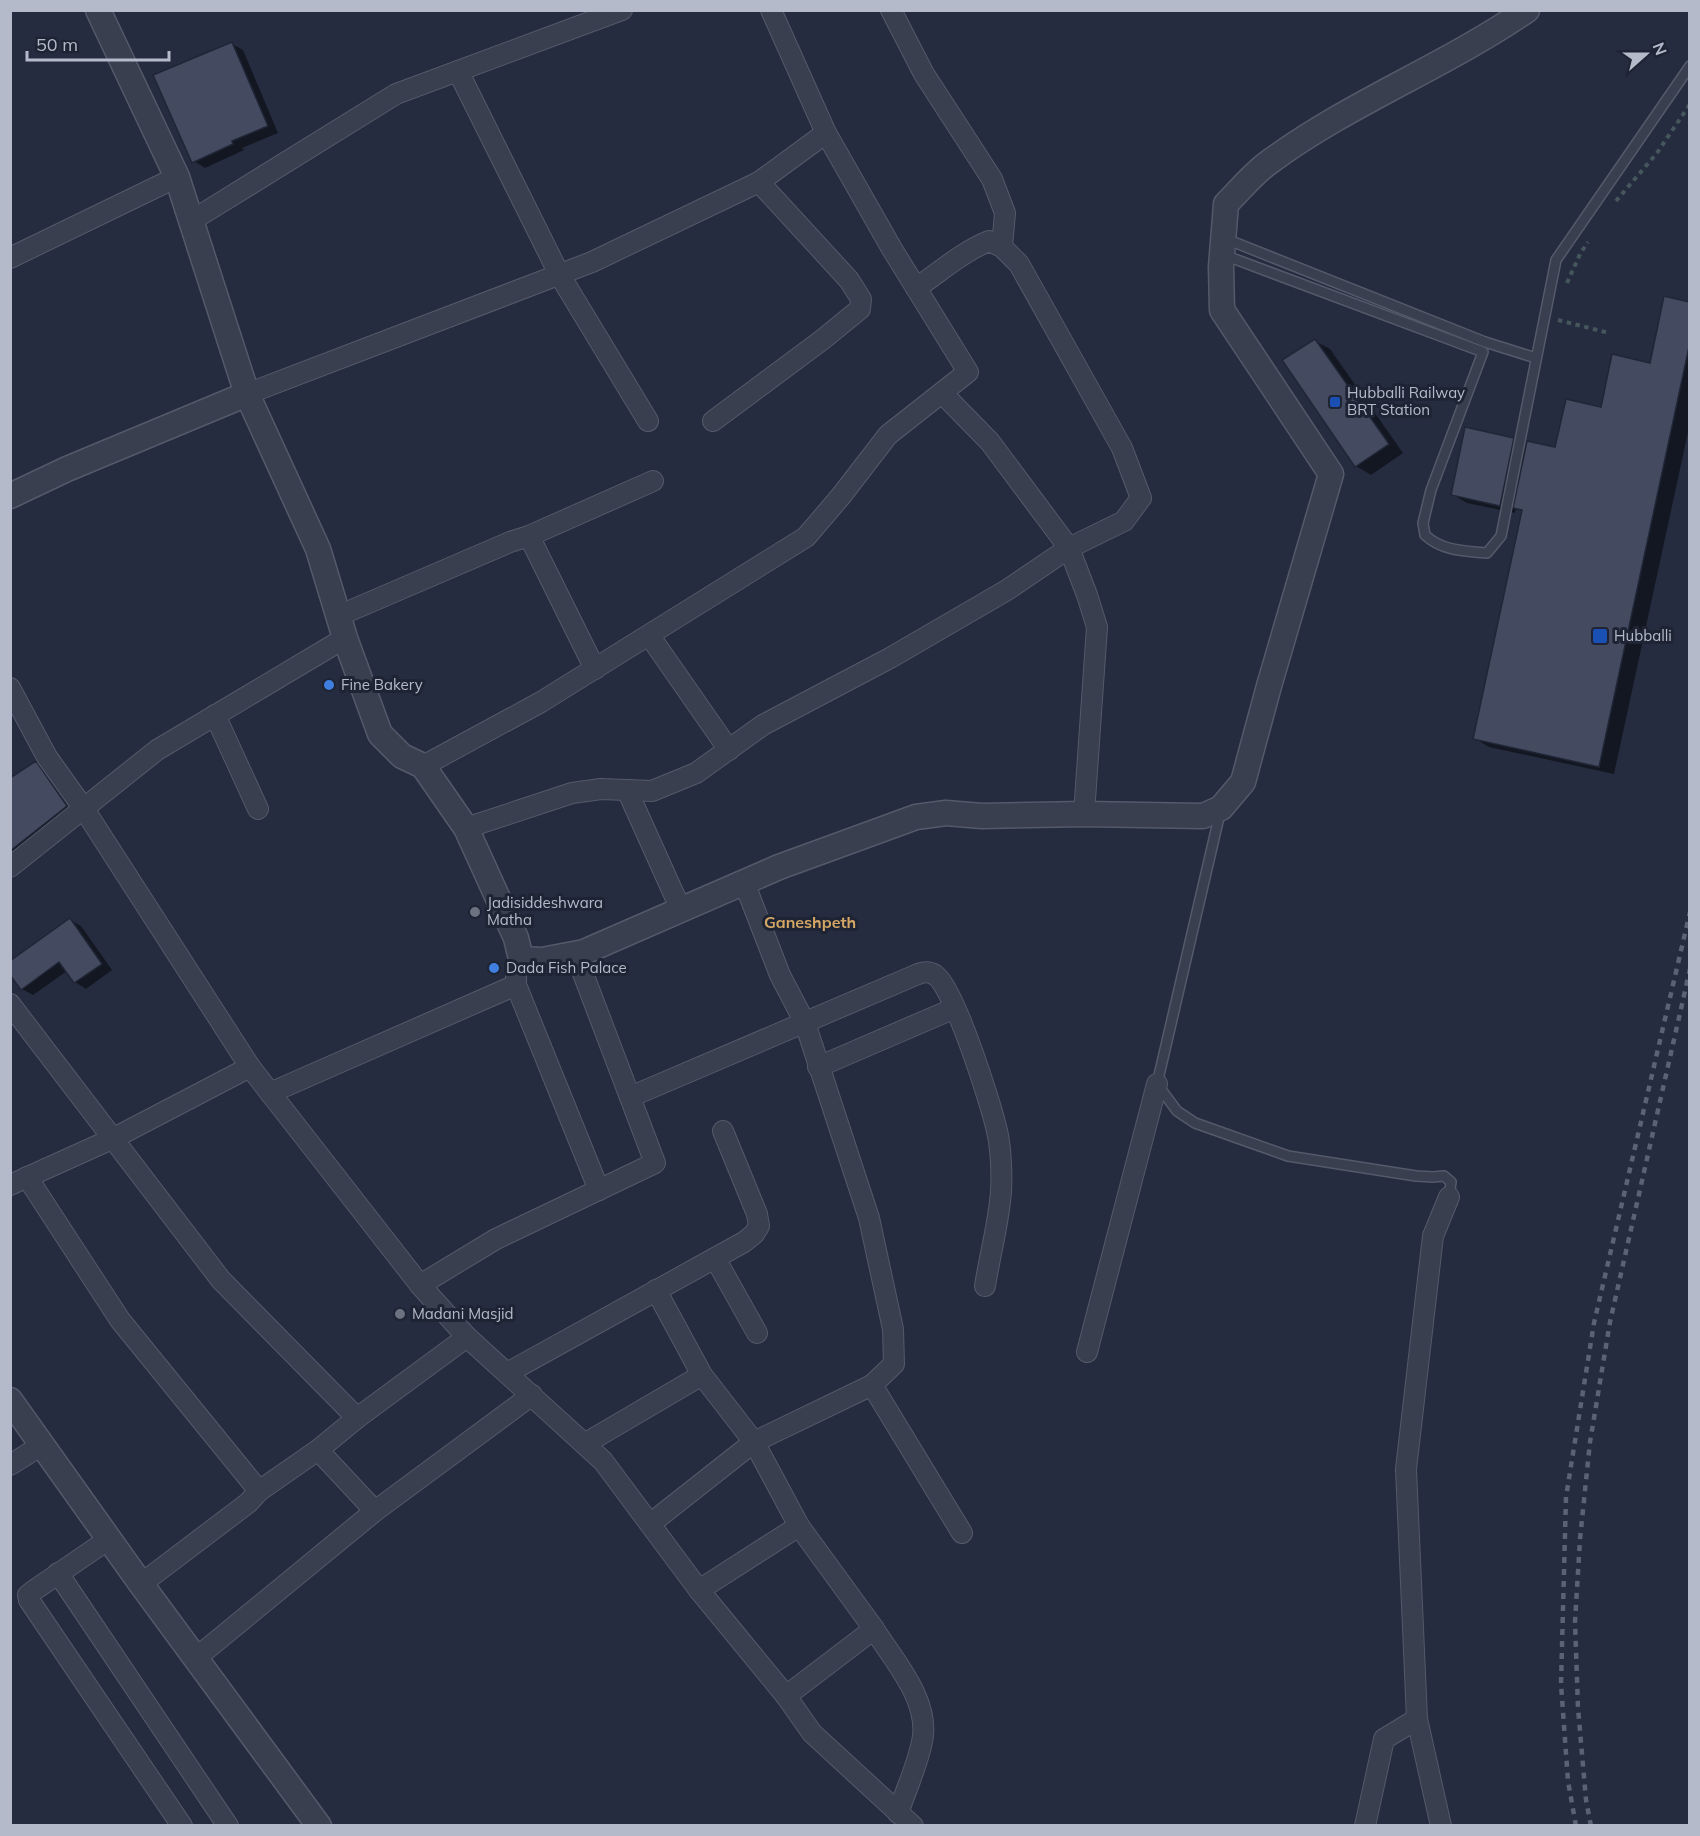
<svg xmlns="http://www.w3.org/2000/svg" width="1700" height="1836" font-family="Mulish,sans-serif">
<style>
.shadow{fill:#0007}
.building{fill:#444b61;stroke:#202636;stroke-width:1.5}
.lines{fill:none;stroke-linecap:round;stroke-linejoin:round}
.service-casing{stroke:#545a6a;stroke-width:12}
.minor-casing{stroke:#545a6a;stroke-width:22}
.tertiary-casing{stroke:#545a6a;stroke-width:27}
.path{stroke:#45565d;stroke-width:4;stroke-dasharray:4.5 4.5;stroke-linecap:butt}
.service{stroke:#393f4f;stroke-width:9}
.minor{stroke:#393f4f;stroke-width:20}
.tertiary{stroke:#393f4f;stroke-width:24}
.rail{stroke:#5b6276;stroke-width:4.5;stroke-dasharray:6 6;stroke-linecap:butt}
.transit-dot{fill:#1a4fb4;stroke:#1e2434;stroke-width:2}
.shop-dot{fill:#3f7fe0;stroke:#1e2434;stroke-width:2}
.worship-dot{fill:#6b7280;stroke:#1e2434;stroke-width:2}
.labels{text-anchor:middle;stroke-width:6;stroke-linejoin:round;paint-order:stroke}
.poi-label{font-size:15px;fill:#b5baca;stroke:#1e2434;text-anchor:start}
.neighbourhood-label{font-size:16px;font-weight:bold;fill:#d5a765;stroke:#1e2434}
</style>
<rect width="100%" height="100%" fill="#252c3f"/>
<g class="shadow">
<path d="M 232,44 L 243,50 L 278,133 L 242,148 L 244,150 L 205,168 L 194,161 Z"/>
<path d="M 1666,298 L 1690,304 L 1690,423 L 1614,774 L 1489,747 L 1474,738 L 1523,512 L 1516,508 L 1515,513 L 1467,503 L 1452,494 L 1513,439 L 1527,448 L 1556,449 L 1651,365 Z"/>
<path d="M 1315,341 L 1330,349 L 1403,453 L 1371,475 L 1356,466 Z"/>
<path d="M 36,763 L 51,772 L 81,815 L 10,872 L 10,780 Z"/>
<path d="M 70,920 L 81,926 L 112,970 L 86,989 L 75,982 L 67,971 L 33,995 L 22,989 Z"/>
</g>
<g class="building">
<path d="M 232,42 L 268,126 L 232,141 L 233,144 L 192,163 L 153,75 Z"/>
<path d="M 1664,296 L 1689,302 L 1689,347 L 1599,767 L 1473,739 L 1522,510 L 1513,508 L 1527,441 L 1555,447 L 1566,399 L 1601,407 L 1612,354 L 1650,363 Z"/>
<path d="M 1315,339 L 1389,444 L 1355,467 L 1282,360 Z"/>
<path d="M 1465,427 L 1514,438 L 1500,506 L 1451,495 Z"/>
<path d="M 36,761 L 67,806 L 10,851 L 10,778 Z"/>
<path d="M 70,918 L 102,964 L 74,983 L 59,962 L 21,990 L 10,975 L 10,961 Z"/>
</g>
<g class="lines">
<g class="service-casing">
<g id="service">
<path d="M 1226,239 L 1485,342 L 1536,358"/>
<path d="M 1224,255 L 1483,352 L 1431,490 L 1423,523 L 1425,535 C 1442,551 1464,551 1487,553 L 1501,536 L 1556,260 L 1690,66"/>
<path d="M 1220,813 L 1157,1084 L 1177,1111 L 1195,1123 L 1288,1156 L 1416,1176 L 1433,1177 L 1444,1176 L 1451,1182 L 1449,1197"/>
</g>
</g>
<g class="minor-casing">
<g id="minor">
<path d="M 891,10 L 924,74 L 992,179 L 1005,213 L 1002,247"/>
<path d="M 458,71 L 559,274 L 648,421"/>
<path d="M 191,221 L 396,94 L 622,10"/>
<path d="M 10,258 L 177,177"/>
<path d="M 942,393 L 990,442 L 1069,548 L 1087,595 L 1097,627 L 1084,814"/>
<path d="M 247,394 L 592,262 L 759,182 L 826,133"/>
<path d="M 713,421 L 822,340 L 860,309 L 861,299 L 849,280 L 759,182"/>
<path d="M 529,536 L 595,669"/>
<path d="M 338,616 L 510,542 L 529,536 L 653,481"/>
<path d="M 649,635 L 729,750"/>
<path d="M 10,688 L 47,757 L 84,809 L 250,1067 L 420,1285 L 467,1337 L 603,1461 L 699,1590 L 786,1696 L 812,1733 L 913,1826"/>
<path d="M 215,715 L 258,809"/>
<path d="M 423,766 L 541,702 L 806,537 L 841,496 L 888,435 L 968,372 L 892,249 L 826,133 L 771,10"/>
<path d="M 627,790 L 681,910"/>
<path d="M 466,828 L 572,793 L 601,789 L 652,791 L 696,773 L 763,725 L 890,658 L 1007,590 L 1069,548 L 1124,521 L 1141,498 L 1122,448 L 1019,264 L 1002,247 L 989,241 C 962,252 940,272 916,288"/>
<path d="M 10,867 L 157,750 L 345,638"/>
<path d="M 521,959 L 516,971 L 516,985 L 599,1190"/>
<path d="M 10,1004 L 221,1280 L 357,1418"/>
<path d="M 818,1067 L 955,1008"/>
<path d="M 270,1093 L 516,985"/>
<path d="M 630,1097 L 918,974 C 924,972 929,971 935,975 C 953,984 992,1107 997,1131 C 1001,1147 1002,1175 1001,1191 C 999,1222 990,1254 985,1286"/>
<path d="M 27,1177 L 120,1320 L 259,1491"/>
<path d="M 10,1185 L 114,1138 L 250,1067"/>
<path d="M 715,1258 L 757,1333"/>
<path d="M 420,1285 L 496,1239 L 655,1163 L 576,955"/>
<path d="M 656,1290 L 702,1375 L 754,1442 L 799,1526 L 874,1629 L 786,1696"/>
<path d="M 1087,1352 L 1157,1084"/>
<path d="M 507,1373 L 744,1242 L 754,1234 L 759,1226 L 757,1214 L 723,1131"/>
<path d="M 872,1385 L 962,1533"/>
<path d="M 586,1443 L 702,1375"/>
<path d="M 318,1450 L 375,1511"/>
<path d="M 10,1465 L 42,1445"/>
<path d="M 650,1524 L 754,1442 L 872,1385 L 894,1364 L 893,1329 L 869,1218 L 805,1023 L 780,975 L 744,882"/>
<path d="M 109,1539 L 33,1591 L 28,1595 L 29,1600 L 182,1826"/>
<path d="M 58,1573 L 228,1826"/>
<path d="M 141,1584 L 248,1503 L 259,1491 L 318,1450 L 357,1418 L 467,1337"/>
<path d="M 699,1590 L 799,1526"/>
<path d="M 874,1629 C 894,1661 931,1701 922,1742 C 917,1766 906,1790 898,1813"/>
<path d="M 196,1658 L 375,1511 L 532,1395"/>
<path d="M 1365,1826 L 1384,1739 L 1417,1719"/>
<path d="M 1441,1826 L 1417,1719 L 1406,1469 L 1433,1236 L 1449,1197"/>
</g>
</g>
<g class="tertiary-casing">
<g id="tertiary">
<path d="M 98,10 L 177,177 L 247,394 L 318,549 L 345,638 L 380,734 L 402,756 L 423,766 L 466,828 L 516,938 L 521,959 L 542,960 L 584,952 L 779,867 L 916,817 L 946,813 L 982,816 L 1084,814 L 1203,816 L 1221,808 L 1243,782 L 1269,686 L 1331,474 L 1222,310 L 1221,267 L 1226,204 C 1239,191 1253,174 1268,163 C 1349,103 1444,67 1527,10"/>
<path d="M 10,496 L 67,469 L 247,394"/>
<path d="M 10,1400 L 141,1584 L 319,1826"/>
</g>
</g>
<g class="path">
<path d="M 1616,201 L 1657,153 L 1690,104"/>
<path d="M 1567,283 L 1580,254 L 1588,242"/>
<path d="M 1558,320 L 1609,333"/>
</g>
<use href="#service" class="service"/>
<use href="#minor" class="minor"/>
<use href="#tertiary" class="tertiary"/>
<g class="rail">
<path d="M 1576,1826 L 1568,1781 L 1561,1684 L 1566,1497 L 1594,1323 L 1690,912"/>
<path d="M 1591,1826 L 1586,1800 L 1578,1708 L 1575,1622 L 1580,1539 L 1590,1442 L 1610,1322 L 1690,969"/>
</g>
</g>
<g class="transit-dot">
<rect x="1329" y="396" width="12" height="12" rx="3"/>
<rect x="1592" y="628" width="16" height="16" rx="3"/>
</g>
<g class="shop-dot">
<circle cx="329" cy="685" r="6"/>
<circle cx="494" cy="968" r="6"/>
</g>
<g class="worship-dot">
<circle cx="475" cy="912" r="6"/>
<circle cx="400" cy="1314" r="6"/>
</g>
<g class="labels">
<g class="poi-label">
<text x="1347" y="398">Hubballi Railway<tspan x="1347" dy="17">BRT Station</tspan></text>
<text x="1614" y="641">Hubballi</text>
<text x="341" y="690">Fine Bakery</text>
<text x="487" y="908">Jadisiddeshwara<tspan x="487" dy="17">Matha</tspan></text>
<text x="506" y="973">Dada Fish Palace</text>
<text x="412" y="1319">Madani Masjid</text>
</g>
<g class="neighbourhood-label">
<text x="810" y="928">Ganeshpeth</text>
</g>
</g>
<rect width="1700" height="1836" fill="none" stroke="#b5baca" stroke-width="24"/>
<g transform="translate(1646 54) rotate(69)" stroke="#1e2434" stroke-width="4.5" paint-order="stroke">
<path d="M0-4.5L10 22L0 15L-10 22Z" fill="#b5baca"/>
<text y="-9" font-size="16" font-weight="bold" text-anchor="middle" fill="#b5baca">N</text>
</g>
<path d="M27 51v9h142v-9" fill="none" stroke="#b5baca" stroke-width="3"/>
<text x="36" y="51" font-size="18" fill="#b5baca" stroke="#1e2434" stroke-width="4.5" paint-order="stroke">50 m</text>
</svg>
